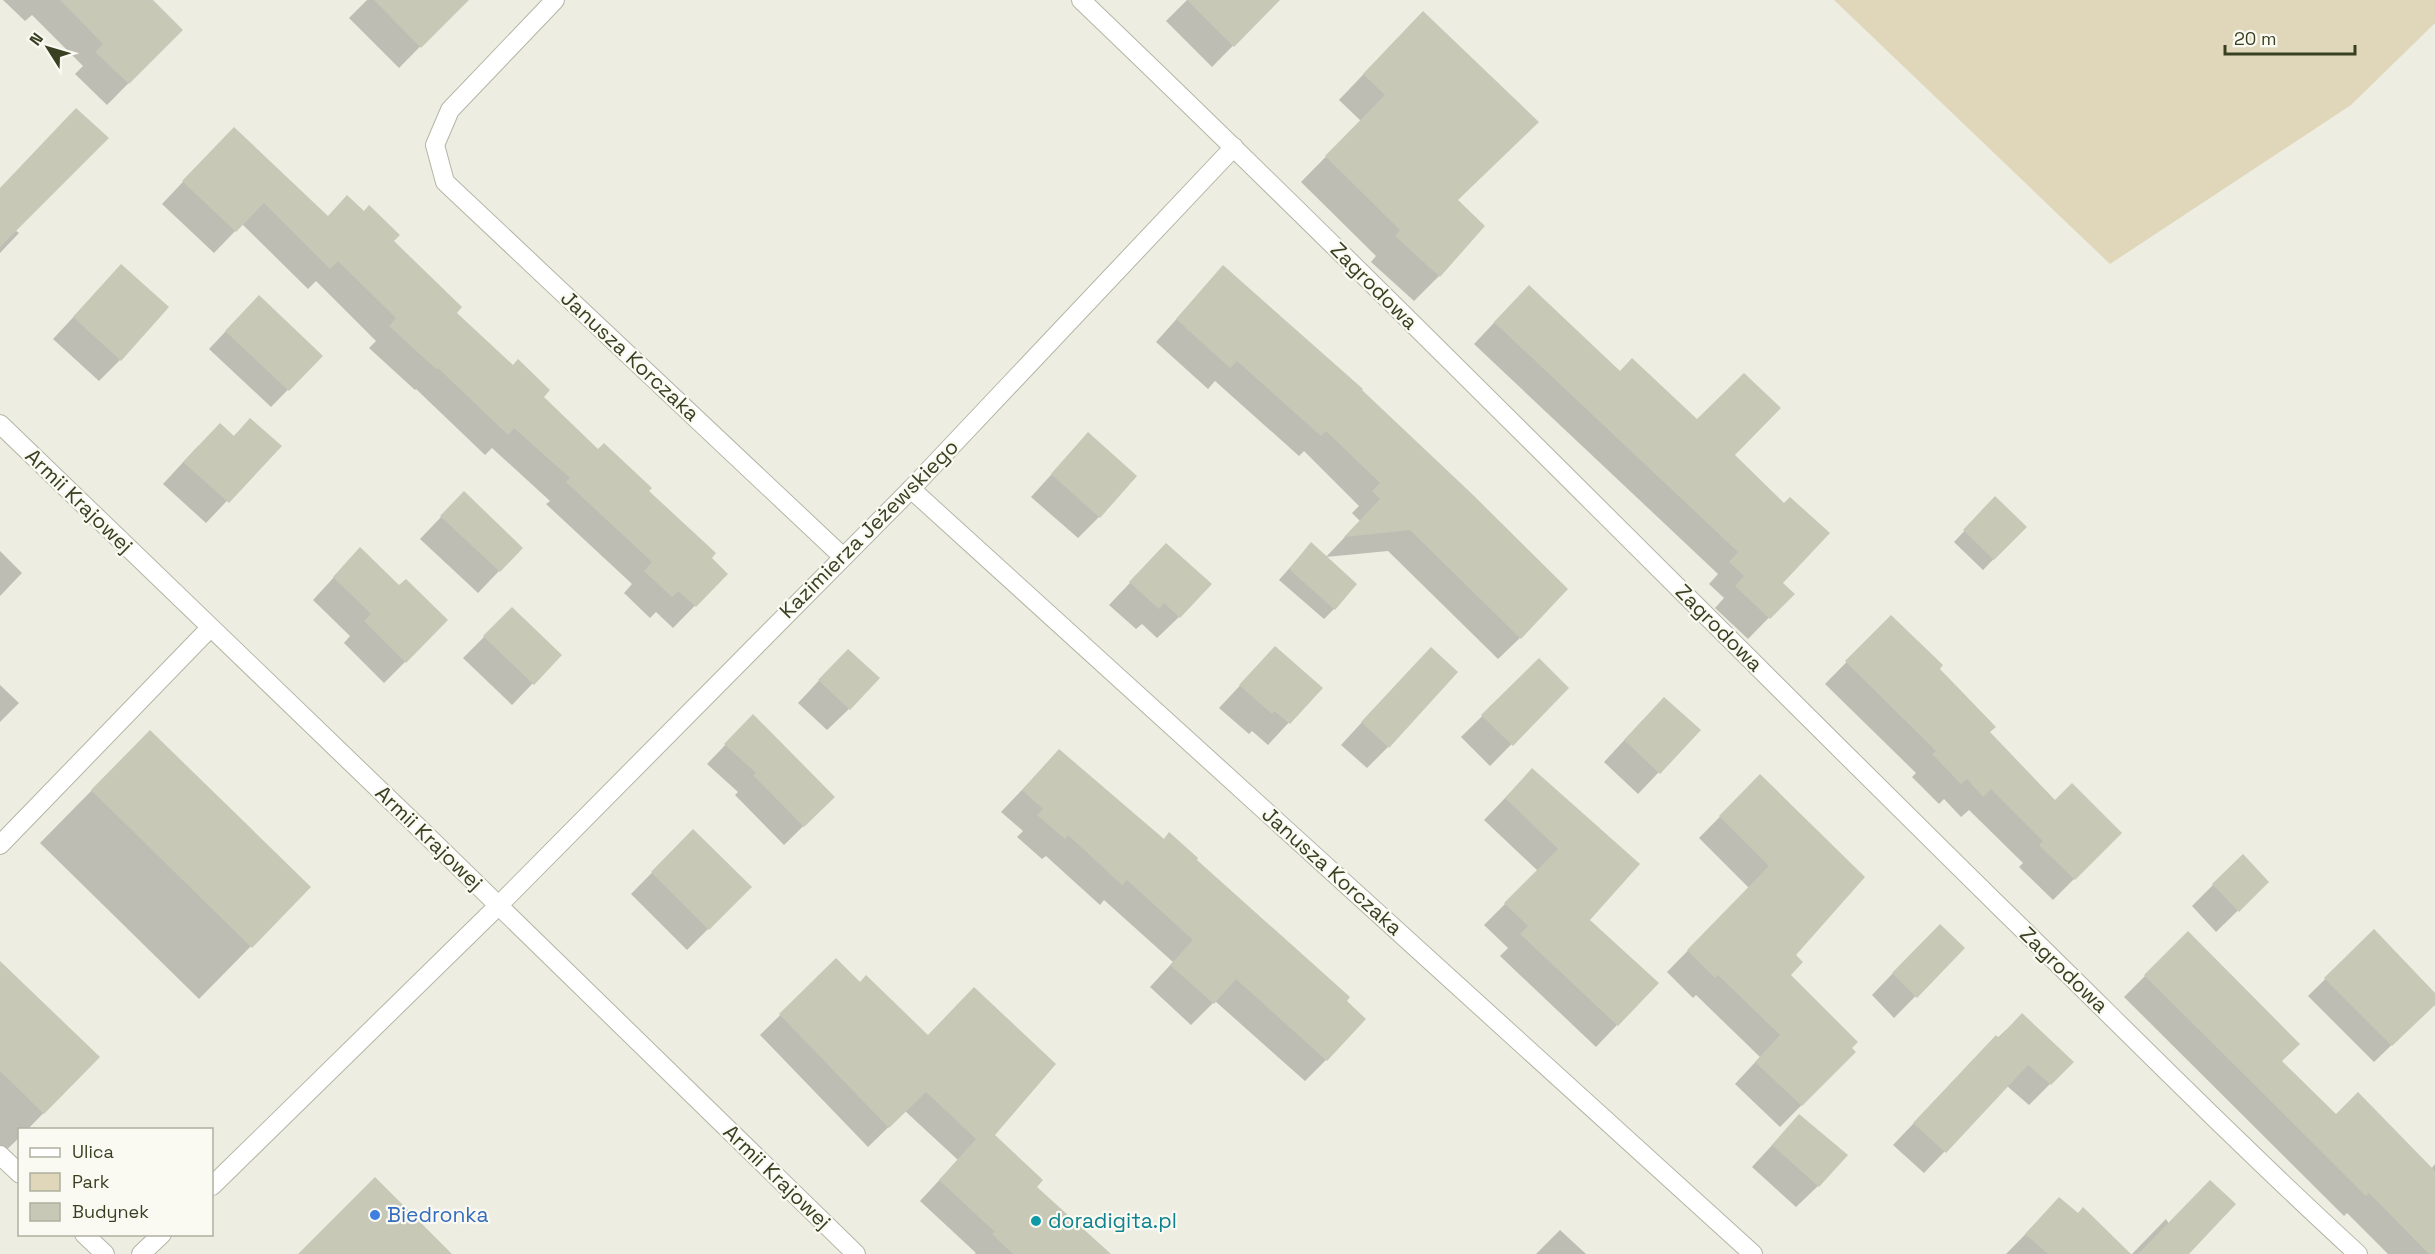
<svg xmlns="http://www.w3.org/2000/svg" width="2435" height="1254" font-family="'Space Grotesk',sans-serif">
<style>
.green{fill:#e0d7ba}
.shadow{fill:#0003}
.building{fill:#c8c8b7}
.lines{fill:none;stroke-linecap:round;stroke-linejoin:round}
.minor-casing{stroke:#b3b6a4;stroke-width:20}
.tertiary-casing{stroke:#b3b6a4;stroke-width:20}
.minor{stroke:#fff;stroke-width:18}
.tertiary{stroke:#fff;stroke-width:18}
.shop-dot{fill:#3f7fe0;stroke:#fafaf3;stroke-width:2}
.culture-dot{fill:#0f9aa8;stroke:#fafaf3;stroke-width:2}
.labels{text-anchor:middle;stroke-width:4.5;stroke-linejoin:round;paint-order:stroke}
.street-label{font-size:21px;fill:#394021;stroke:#fafaf3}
.shop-label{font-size:21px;fill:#366cbe;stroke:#fafaf3;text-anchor:start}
.culture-label{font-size:21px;fill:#0d838f;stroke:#fafaf3;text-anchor:start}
</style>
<rect width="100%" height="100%" fill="#edede2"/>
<path class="green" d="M 1834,0 L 2435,0 L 2435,23 L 2351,105 L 2110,264 Z"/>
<g class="shadow">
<path d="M 3,0 L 151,0 L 181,30 L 107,105 L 75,74 L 83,66 L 32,15 L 25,21 Z"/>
<path d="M 367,0 L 466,0 L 399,68 L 349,18 Z"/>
<path d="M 1187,0 L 1278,0 L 1212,67 L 1166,21 Z"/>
<path d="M 1398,38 L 1456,201 L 1439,276 L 1414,301 L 1371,262 L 1376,256 L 1301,182 L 1361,121 L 1339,100 Z"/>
<path d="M 213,150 L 327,218 L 392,241 L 455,313 L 598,451 L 647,491 L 726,574 L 673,628 L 656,612 L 650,618 L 624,593 L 632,584 L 546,504 L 550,501 L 492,448 L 485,455 L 416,389 L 415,390 L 369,348 L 376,341 L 316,281 L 308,289 L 242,224 L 214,253 L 162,204 Z"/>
<path d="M 0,189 L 15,230 L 19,233 L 0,253 Z"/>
<path d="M 121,266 L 120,360 L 99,381 L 53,339 Z"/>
<path d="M 1223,267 L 1360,390 L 1520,638 L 1498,659 L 1388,551 L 1326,557 L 1360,521 L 1352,513 L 1359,506 L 1304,451 L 1299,456 L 1215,381 L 1208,389 L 1156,342 Z"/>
<path d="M 1508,308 L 1620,373 L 1697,421 L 1733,455 L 1781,583 L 1792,594 L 1748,639 L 1715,608 L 1724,598 L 1709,584 L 1718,574 L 1474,344 Z"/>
<path d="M 242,314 L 321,356 L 271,407 L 209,349 Z"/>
<path d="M 250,420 L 279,446 L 206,523 L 163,484 L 198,446 L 233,437 Z"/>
<path d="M 1088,434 L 1099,517 L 1078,538 L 1031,497 Z"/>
<path d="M 464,493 L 521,548 L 478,593 L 420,539 Z"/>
<path d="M 1985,509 L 2025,527 L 1983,570 L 1954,542 Z"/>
<path d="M 360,549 L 399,587 L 405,662 L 384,683 L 344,643 L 350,636 L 313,600 Z"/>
<path d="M 0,551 L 22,573 L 0,596 Z"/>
<path d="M 1301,555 L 1334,609 L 1324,619 L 1279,580 Z"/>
<path d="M 1145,567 L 1179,617 L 1157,638 L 1142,624 L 1136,629 L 1109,605 Z"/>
<path d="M 512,609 L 560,655 L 512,705 L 463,658 Z"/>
<path d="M 1891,617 L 1938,669 L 1988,732 L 2055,802 L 2120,833 L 2053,900 L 2019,867 L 2023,863 L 1969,810 L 1961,817 L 1944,799 L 1939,804 L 1912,777 L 1916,773 L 1825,684 Z"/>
<path d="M 1275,648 L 1321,688 L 1268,745 L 1252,731 L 1249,734 L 1219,708 Z"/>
<path d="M 1539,660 L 1567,688 L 1490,766 L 1461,737 Z"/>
<path d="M 1409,671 L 1388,747 L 1367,768 L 1341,745 Z"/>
<path d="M 827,672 L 849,709 L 827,730 L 798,703 Z"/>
<path d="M 0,685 L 19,703 L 0,722 Z"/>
<path d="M 753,716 L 833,797 L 784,845 L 735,795 L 738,792 L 707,764 Z"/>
<path d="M 1643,720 L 1659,772 L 1638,794 L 1604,762 Z"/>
<path d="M 1059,751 L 1163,840 L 1195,860 L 1326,1060 L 1305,1081 L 1215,1001 L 1191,1025 L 1150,987 L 1173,962 L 1104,900 L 1100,905 L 1046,856 L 1042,859 L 1017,837 L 1023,831 L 1001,812 Z"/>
<path d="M 1532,770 L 1588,920 L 1617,1025 L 1596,1047 L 1500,956 L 1508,948 L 1484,925 L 1538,871 L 1484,820 Z"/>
<path d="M 1760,776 L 1794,955 L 1788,975 L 1854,1052 L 1780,1127 L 1735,1084 L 1760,1057 L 1696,995 L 1693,998 L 1667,972 L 1749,888 L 1699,838 Z"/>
<path d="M 99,783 L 309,887 L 199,999 L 40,843 Z"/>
<path d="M 693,831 L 750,887 L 687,950 L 631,894 Z"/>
<path d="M 2267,882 L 2216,932 L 2192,906 L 2213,885 Z"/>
<path d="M 2374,931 L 2435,996 L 2435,1003 L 2374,1062 L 2308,996 Z"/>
<path d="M 2188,933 L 2280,1061 L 2336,1116 L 2431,1169 L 2435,1164 L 2435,1254 L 2388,1254 L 2347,1213 L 2344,1216 L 2124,997 Z"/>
<path d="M 1918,947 L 1963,948 L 1894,1018 L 1872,995 Z"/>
<path d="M 836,960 L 993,1135 L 1035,1187 L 1109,1254 L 974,1254 L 976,1253 L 920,1201 L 958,1160 L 905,1111 L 868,1147 L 760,1035 Z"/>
<path d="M 0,988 L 98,1057 L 27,1130 L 20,1130 L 20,1137 L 0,1156 Z"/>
<path d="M 2022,1015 L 2050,1084 L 2029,1105 L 2007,1086 L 1924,1173 L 1893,1145 L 1975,1059 Z"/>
<path d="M 1799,1116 L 1818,1186 L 1796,1207 L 1752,1167 Z"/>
<path d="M 2060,1199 L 2129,1254 L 2006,1254 Z"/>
<path d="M 2166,1219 L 2187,1254 L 2132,1254 Z"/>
<path d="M 1560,1230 L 1586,1254 L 1536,1254 Z"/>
</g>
<g class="building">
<path d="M 60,0 L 153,0 L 183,30 L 129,84 L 95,52 L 103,44 Z"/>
<path d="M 374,0 L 469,0 L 421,48 Z"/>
<path d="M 1187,0 L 1280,0 L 1234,47 Z"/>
<path d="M 1423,11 L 1539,122 L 1458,200 L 1485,226 L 1440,277 L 1395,236 L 1400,230 L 1325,156 L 1385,95 L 1363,74 Z"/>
<path d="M 76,108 L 109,138 L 0,247 L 0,188 Z"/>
<path d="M 234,127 L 328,216 L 347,195 L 364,211 L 369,205 L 400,235 L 394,241 L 462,307 L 457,313 L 513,365 L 518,359 L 550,390 L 544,397 L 598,449 L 604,443 L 652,488 L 649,491 L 716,553 L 712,558 L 728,574 L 696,607 L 678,591 L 672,597 L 644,571 L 652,562 L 566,482 L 570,478 L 514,428 L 508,435 L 438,368 L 437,370 L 389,326 L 396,318 L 338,261 L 330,269 L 264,203 L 236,232 L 182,181 Z"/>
<path d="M 121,264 L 169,307 L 121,361 L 73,317 Z"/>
<path d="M 1223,265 L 1363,389 L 1362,390 L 1470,492 L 1568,589 L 1521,639 L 1410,530 L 1344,537 L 1380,499 L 1372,491 L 1380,483 L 1326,431 L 1321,436 L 1237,361 L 1230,368 L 1176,319 Z"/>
<path d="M 1529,285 L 1620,371 L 1632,358 L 1697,419 L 1744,373 L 1781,408 L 1735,455 L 1784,503 L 1790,497 L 1830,533 L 1783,583 L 1795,594 L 1770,619 L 1735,586 L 1744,576 L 1729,562 L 1738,552 L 1494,322 Z"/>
<path d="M 259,295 L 323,356 L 289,391 L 225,331 Z"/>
<path d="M 250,418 L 282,446 L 229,503 L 183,462 L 220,423 L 234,436 Z"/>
<path d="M 1088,432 L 1137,476 L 1100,518 L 1051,474 Z"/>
<path d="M 464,491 L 523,548 L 500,572 L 440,516 Z"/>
<path d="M 1995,496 L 2027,527 L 1994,560 L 1963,530 Z"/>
<path d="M 1311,542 L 1357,584 L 1335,610 L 1289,569 Z"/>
<path d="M 1166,543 L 1212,584 L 1180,618 L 1164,603 L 1159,609 L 1129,582 Z"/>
<path d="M 360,547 L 399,585 L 406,579 L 448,620 L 406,663 L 364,621 L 371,614 L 333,577 Z"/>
<path d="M 512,607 L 562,655 L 534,685 L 483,636 Z"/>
<path d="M 1891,615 L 1943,665 L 1940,669 L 1996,727 L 1990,732 L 2055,800 L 2072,783 L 2122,833 L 2075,880 L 2039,845 L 2043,841 L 1991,789 L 1983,797 L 1967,779 L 1961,784 L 1932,754 L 1936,751 L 1845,661 Z"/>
<path d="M 1275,646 L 1323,688 L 1290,724 L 1274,711 L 1272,714 L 1239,685 Z"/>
<path d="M 1431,647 L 1458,672 L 1389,748 L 1361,722 Z"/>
<path d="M 848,649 L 880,678 L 850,710 L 818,680 Z"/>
<path d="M 1539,658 L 1569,688 L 1513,746 L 1481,715 Z"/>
<path d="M 1664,697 L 1701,730 L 1660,774 L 1624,740 Z"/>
<path d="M 753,714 L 835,797 L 804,827 L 753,775 L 756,773 L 724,744 Z"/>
<path d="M 150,730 L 311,887 L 252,948 L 91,790 Z"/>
<path d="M 1059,749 L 1164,839 L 1169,832 L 1198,858 L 1197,860 L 1350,997 L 1347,1001 L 1366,1019 L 1327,1061 L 1236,979 L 1214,1004 L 1170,965 L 1193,940 L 1127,880 L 1122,885 L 1068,835 L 1065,839 L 1037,815 L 1043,809 L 1022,790 Z"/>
<path d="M 1532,768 L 1640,864 L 1590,920 L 1659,983 L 1618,1026 L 1520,934 L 1528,926 L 1504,903 L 1558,849 L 1505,798 Z"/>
<path d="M 1760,774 L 1865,877 L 1796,955 L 1803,962 L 1791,975 L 1858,1042 L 1852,1048 L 1856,1052 L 1802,1106 L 1755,1062 L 1780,1035 L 1718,975 L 1715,978 L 1687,950 L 1769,866 L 1719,816 Z"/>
<path d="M 693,829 L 752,887 L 709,930 L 651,872 Z"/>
<path d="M 2243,854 L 2269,882 L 2239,912 L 2212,884 Z"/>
<path d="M 1940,924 L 1965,948 L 1917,998 L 1892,973 Z"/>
<path d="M 2374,929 L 2435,993 L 2435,1005 L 2392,1046 L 2324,978 Z"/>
<path d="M 2188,931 L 2300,1044 L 2282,1061 L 2336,1114 L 2358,1092 L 2435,1171 L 2435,1254 L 2429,1254 L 2369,1193 L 2366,1196 L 2144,975 Z"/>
<path d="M 836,958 L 860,982 L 866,975 L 928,1035 L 974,987 L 1056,1064 L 995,1135 L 1043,1180 L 1037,1187 L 1111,1254 L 1013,1254 L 992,1234 L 995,1232 L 939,1180 L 976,1139 L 926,1092 L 889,1128 L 779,1014 Z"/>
<path d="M 0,961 L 100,1057 L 44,1114 L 0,1071 Z"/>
<path d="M 2022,1013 L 2074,1062 L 2051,1085 L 2028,1065 L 1946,1153 L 1913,1123 L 1996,1035 L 1999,1038 Z"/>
<path d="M 1799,1114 L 1848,1155 L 1819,1187 L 1772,1145 Z"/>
<path d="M 375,1177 L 452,1254 L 298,1254 Z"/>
<path d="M 2210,1180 L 2236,1204 L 2189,1254 L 2138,1254 Z"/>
<path d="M 2059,1197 L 2078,1213 L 2083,1207 L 2131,1254 L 2048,1254 L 2025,1234 Z"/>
</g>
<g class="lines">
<g class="minor-casing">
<g id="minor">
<path d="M 555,0 L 450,110 L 435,145 L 445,182 L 842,556"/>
<path d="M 1081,0 C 1393,299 1695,607 2003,910 C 2121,1025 2237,1143 2358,1254"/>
<path d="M 911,489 L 1753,1254"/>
<path d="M 0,845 L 210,628"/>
<path d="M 0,1155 L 20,1174"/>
<path d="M 212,1186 L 498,906 L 911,489 L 1234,147"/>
<path d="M 84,1234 L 105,1254"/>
<path d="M 141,1254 L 162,1234"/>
</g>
</g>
<g class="tertiary-casing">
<path id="tertiary" d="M 0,424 L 416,825 L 856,1254"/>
</g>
<use href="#minor" class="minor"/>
<use href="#tertiary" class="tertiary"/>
</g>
<circle class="shop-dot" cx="375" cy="1215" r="6"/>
<circle class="culture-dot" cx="1036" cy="1221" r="6"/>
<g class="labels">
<g class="street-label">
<text transform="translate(1374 286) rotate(45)" y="7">Zagrodowa</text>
<text transform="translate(630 356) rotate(43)" y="7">Janusza Korczaka</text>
<text transform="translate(79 501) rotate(44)" y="7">Armii Krajowej</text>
<text transform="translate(869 529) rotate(-45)" y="7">Kazimierza Jeżewskiego</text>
<text transform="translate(1719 628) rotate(45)" y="7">Zagrodowa</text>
<text transform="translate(429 838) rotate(44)" y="7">Armii Krajowej</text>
<text transform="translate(1332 871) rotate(42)" y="7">Janusza Korczaka</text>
<text transform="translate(2064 970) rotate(44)" y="7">Zagrodowa</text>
<text transform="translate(777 1177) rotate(44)" y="7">Armii Krajowej</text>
</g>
<g class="shop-label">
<text x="387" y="1222">Biedronka</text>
</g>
<g class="culture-label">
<text x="1048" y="1228">doradigita.pl</text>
</g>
</g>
<rect x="18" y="1128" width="195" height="108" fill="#fafaf3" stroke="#adb09f" stroke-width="1.5"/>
<rect x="30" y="1148" width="30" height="9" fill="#ffffff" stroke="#adb09f" stroke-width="1.5"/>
<text x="72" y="1158" font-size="18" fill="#394021">Ulica</text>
<rect x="30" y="1173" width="30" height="18" fill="#e0d7ba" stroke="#adb09f" stroke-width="1.5"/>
<text x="72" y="1188" font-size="18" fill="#394021">Park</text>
<rect x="30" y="1203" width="30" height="18" fill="#c8c8b7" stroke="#adb09f" stroke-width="1.5"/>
<text x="72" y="1218" font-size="18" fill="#394021">Budynek</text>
<g transform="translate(48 48) rotate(307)" stroke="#fafaf3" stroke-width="4.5" paint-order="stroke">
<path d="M0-4.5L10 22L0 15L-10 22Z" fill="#394021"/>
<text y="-9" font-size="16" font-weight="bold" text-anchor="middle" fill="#394021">N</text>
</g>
<path d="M2225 45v9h130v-9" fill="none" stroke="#394021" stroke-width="3"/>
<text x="2234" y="45" font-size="18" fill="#394021" stroke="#fafaf3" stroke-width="4.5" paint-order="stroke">20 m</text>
</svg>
